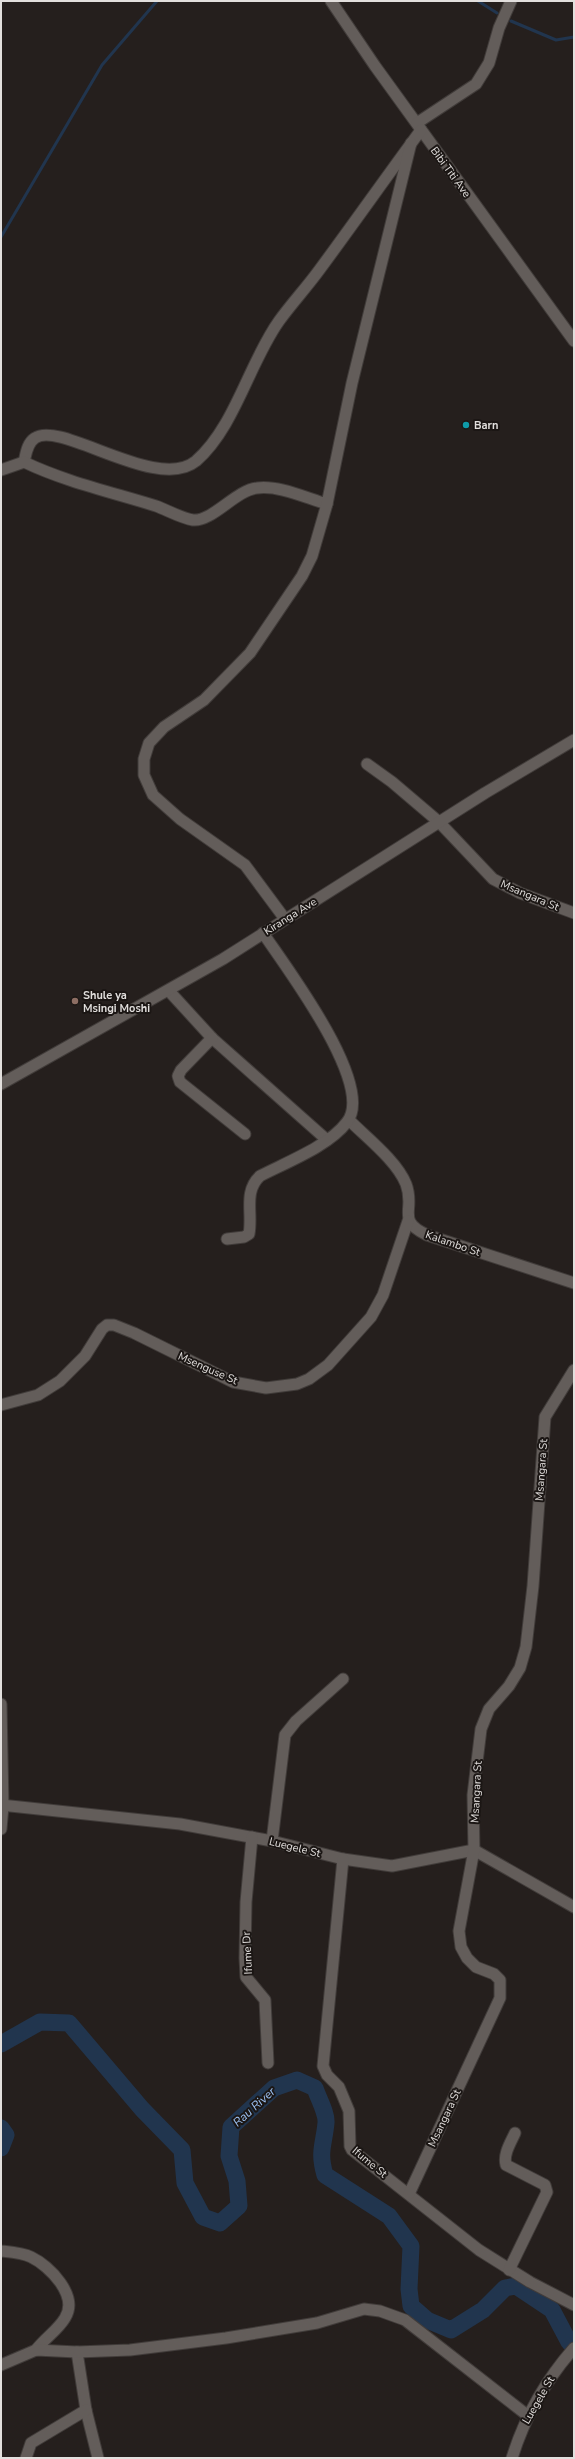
<svg xmlns="http://www.w3.org/2000/svg" width="575" height="2459" font-family="'Nunito Sans',sans-serif">
<style>
.lines{fill:none;stroke-linecap:round;stroke-linejoin:round}
.stream{stroke:#21354e;stroke-width:3}
.river{stroke:#21354e;stroke-width:17}
.street-casing{stroke:#413c3a;stroke-width:13}
.street{stroke:#635d5a;stroke-width:11}
.culture-dot{fill:#0f9aa8;stroke:#1b1614;stroke-width:1.5}
.education-dot{fill:#8d6e63;stroke:#1b1614;stroke-width:1.5}
.labels{text-anchor:middle;stroke-width:4;stroke-linejoin:round;paint-order:stroke}
.street-label{font-size:11px;fill:#e2dfdd;stroke:#1b1614}
.poi-label{font-size:11px;font-weight:bold;fill:#e2dfdd;stroke:#1b1614;text-anchor:start}
.water-label{font-size:12px;font-style:italic;fill:#9cc2f4;stroke:#1b1614}
</style>
<rect width="100%" height="100%" fill="#251f1d"/>
<g class="lines">
<g class="stream">
<path d="M 478,1 L 497,13"/>
<path d="M 511,21 L 556,40 L 574,37"/>
<path d="M 1,237 L 102,65 L 157,1"/>
</g>
<g class="river">
<path d="M 1,2044 L 40,2022 L 69,2023 L 142,2109 L 182,2150 L 185,2183 L 203,2217 L 220,2223 L 239,2206 L 237,2181 L 229,2156 L 231,2127 L 274,2088 L 297,2080 L 315,2088 C 318,2098 327,2113 326,2123 C 324,2145 318,2151 325,2175 L 389,2216 L 411,2246 L 409,2289 L 411,2306 L 427,2320 L 451,2330 L 483,2310 L 505,2288 L 516,2286 L 552,2310 L 569,2342"/>
<path d="M 1,2128 L 6,2135 L 1,2148"/>
</g>
<g class="street-casing">
<g id="street">
<path d="M 331,1 L 375,66 L 574,341"/>
<path d="M 417,123 L 476,84 L 489,63 L 499,28 L 511,1"/>
<path d="M 24,462 C 26,454 27,443 35,438 C 61,420 157,493 196,461 C 235,427 249,363 279,321 C 292,303 307,287 320,269 C 354,223 387,176 421,130"/>
<path d="M 1,470 L 24,462 C 66,482 111,492 156,506 C 167,510 181,518 193,520 C 212,522 236,490 257,488 C 279,485 306,498 327,504"/>
<path d="M 367,764 L 392,782 L 439,822 L 493,879 L 520,893 L 574,913"/>
<path d="M 285,919 L 245,865 L 180,819 L 153,795 L 144,775 L 144,759 L 149,743 L 164,727 L 204,700 L 250,653 L 302,576 L 312,556 L 327,504 L 352,383 L 411,143"/>
<path d="M 169,991 L 212,1038 L 327,1140"/>
<path d="M 212,1038 L 181,1070 L 178,1076 L 180,1082 L 245,1134"/>
<path d="M 1,1084 L 223,959 L 485,793 L 574,740"/>
<path d="M 349,1120 C 366,1137 397,1161 406,1184 C 416,1210 395,1220 427,1235 L 574,1283"/>
<path d="M 227,1239 L 244,1237 L 249,1234 C 253,1213 243,1192 260,1176 C 287,1162 329,1146 347,1122 C 376,1085 285,966 263,933"/>
<path d="M 1,1405 L 38,1395 L 60,1381 L 85,1356 L 102,1329 L 107,1325 L 114,1325 L 134,1333 L 233,1382 L 266,1388 L 297,1384 L 309,1379 L 328,1365 L 371,1317 L 383,1295 L 408,1221"/>
<path d="M 1,1704 L 3,1806 L 1,1829"/>
<path d="M 1,1805 L 180,1824 L 272,1841 L 343,1859 L 392,1866 L 474,1850 L 574,1907"/>
<path d="M 252,1837 L 246,1902 L 245,1958 L 246,1977 L 265,2000 L 268,2063"/>
<path d="M 272,1841 L 285,1735 L 296,1721 L 343,1679"/>
<path d="M 343,1859 L 323,2066 L 327,2075 L 339,2087 L 349,2111 L 350,2146 L 352,2150 L 479,2250 L 530,2282 L 574,2305"/>
<path d="M 409,2194 L 500,1998 L 500,1980 L 494,1974 L 476,1967 L 467,1958 L 461,1947 L 459,1931 L 474,1850 L 473,1795 L 481,1729 L 489,1709 L 509,1686 L 520,1668 L 526,1647 L 533,1586 L 545,1417 L 574,1370"/>
<path d="M 1,2251 C 10,2252 23,2253 31,2257 C 50,2266 79,2296 65,2318 C 58,2330 44,2339 36,2350"/>
<path d="M 509,2270 L 547,2192 L 545,2185 L 506,2165 C 503,2154 511,2142 515,2133"/>
<path d="M 77,2352 L 86,2410 L 98,2458"/>
<path d="M 1,2365 L 36,2350 L 77,2352 L 130,2350 L 226,2338 L 317,2323 L 364,2309 L 380,2311 L 405,2320 L 527,2415"/>
<path d="M 26,2458 L 31,2443 L 86,2410"/>
<path d="M 512,2458 C 525,2416 545,2381 574,2348"/>
</g>
</g>
<use href="#street" class="street"/>
</g>
<circle class="culture-dot" cx="466" cy="425" r="4"/>
<circle class="education-dot" cx="75" cy="1001" r="4"/>
<g class="labels">
<g class="street-label">
<text transform="translate(451 172) rotate(54)" y="4">Bibi Titi Ave</text>
<text transform="translate(530 895) rotate(23)" y="4">Msangara St</text>
<text transform="translate(290 916) rotate(-32)" y="4">Kiranga Ave</text>
<text transform="translate(453 1243) rotate(19)" y="4">Kalambo St</text>
<text transform="translate(208 1368) rotate(24)" y="4">Msenguse St</text>
<text transform="translate(541 1470) rotate(-86)" y="4">Msangara St</text>
<text transform="translate(476 1792) rotate(-87)" y="4">Msangara St</text>
<text transform="translate(295 1847) rotate(14)" y="4">Luegele St</text>
<text transform="translate(247 1953) rotate(-93)" y="4">Ifume Dr</text>
<text transform="translate(444 2118) rotate(-65)" y="4">Msangara St</text>
<text transform="translate(370 2162) rotate(40)" y="4">Ifume St</text>
<text transform="translate(538 2400) rotate(-60)" y="4">Luegele St</text>
</g>
<g class="poi-label">
<text x="474" y="429">Barn</text>
<text x="83" y="999">Shule ya<tspan x="83" dy="13">Msingi Moshi</tspan></text>
</g>
<g class="water-label">
<text transform="translate(254 2107) rotate(-42)" y="4">Rau River</text>
</g>
</g>
<rect width="575" height="2459" fill="none" stroke="#e2dfdd" stroke-width="4"/>
</svg>
